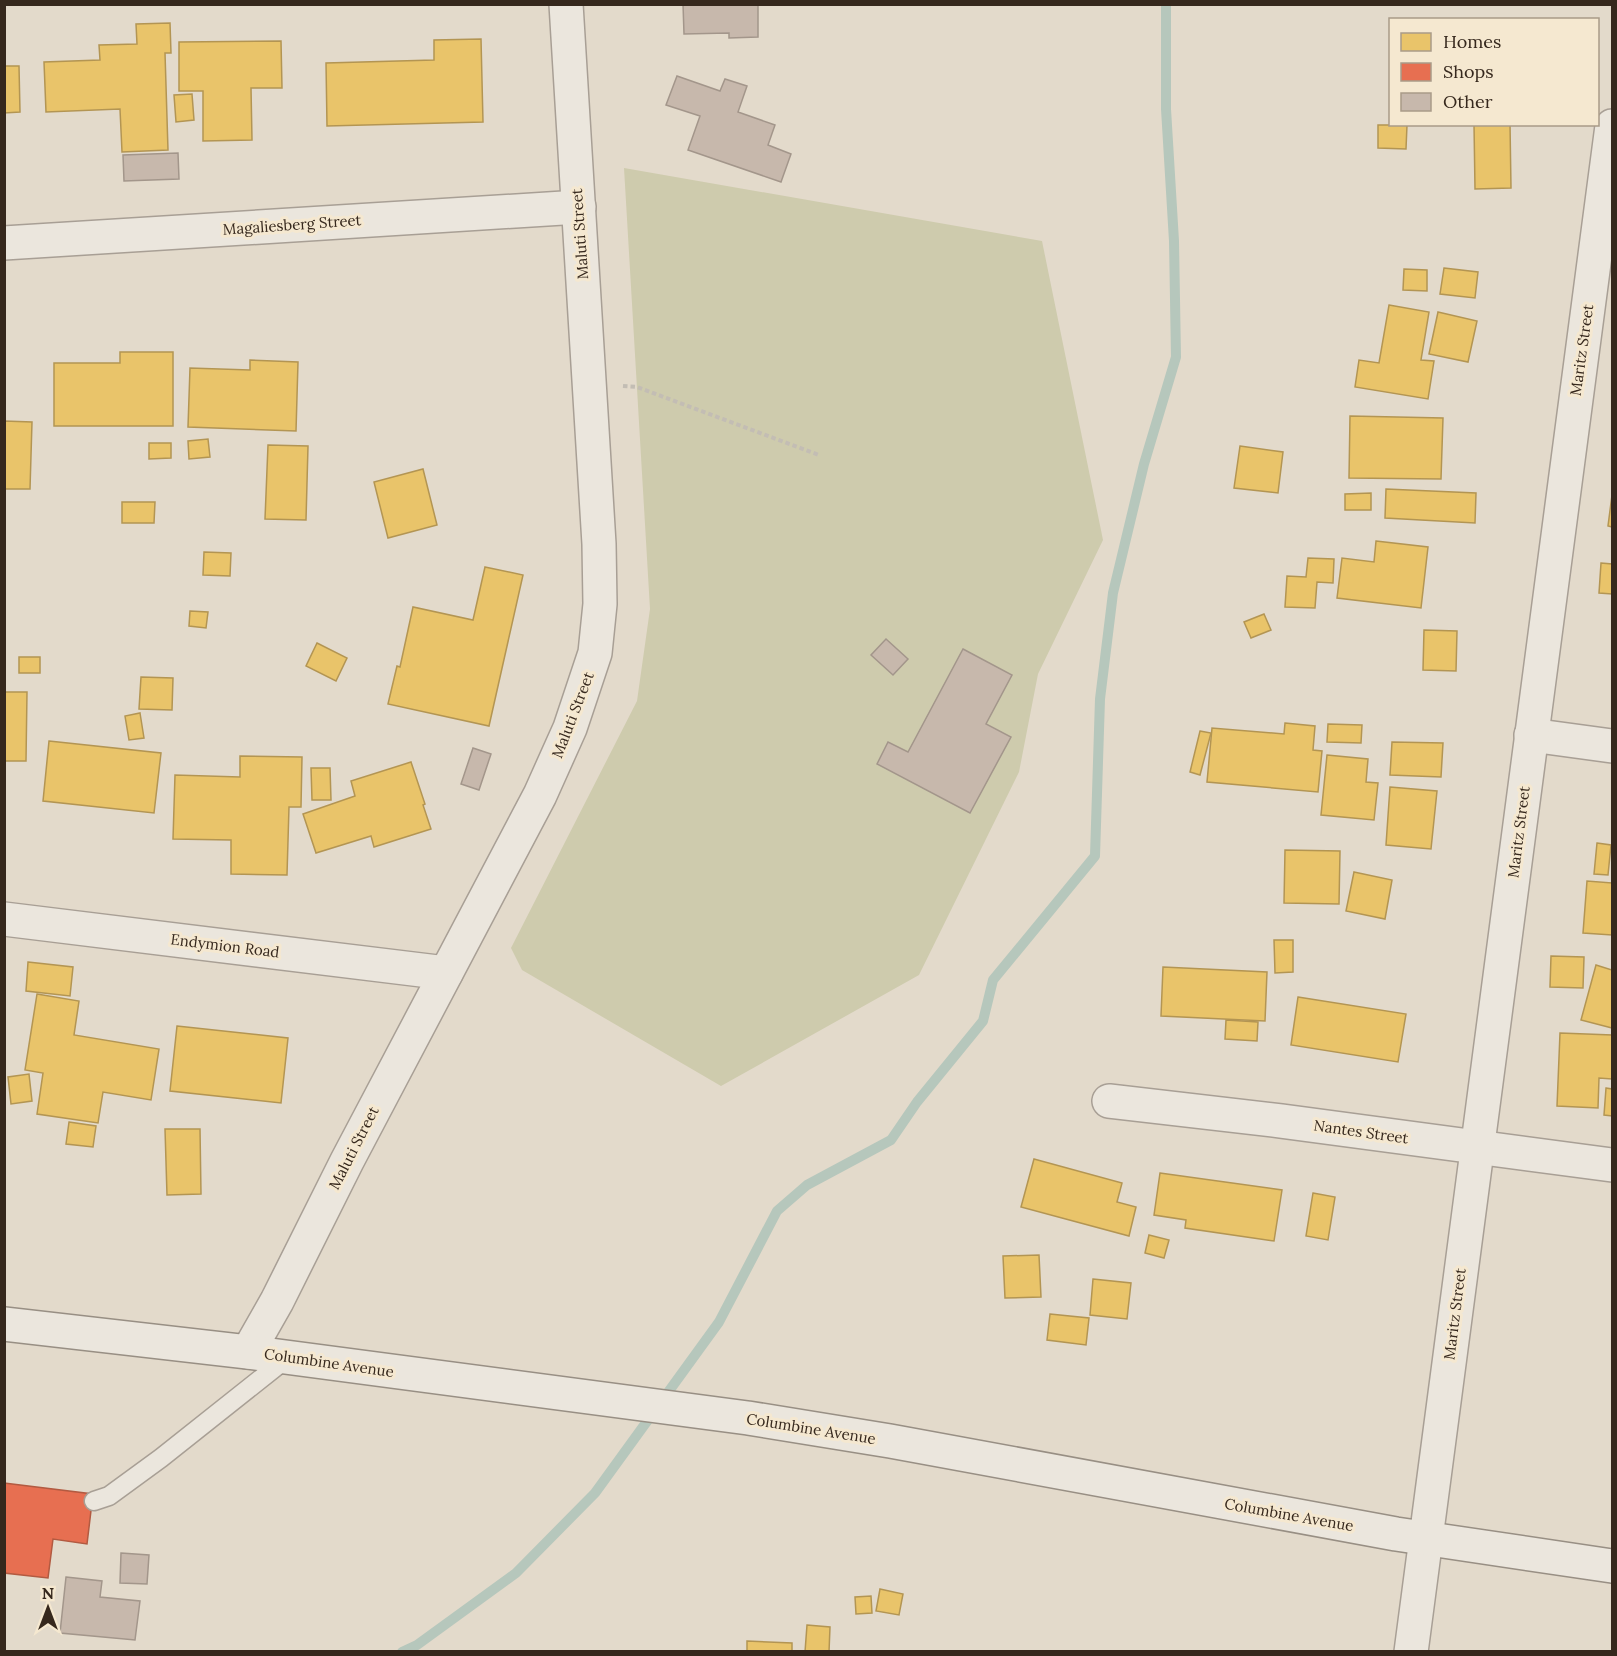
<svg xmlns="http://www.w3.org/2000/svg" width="1617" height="1656" font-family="Lora,serif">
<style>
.cemetery{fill:#cecbad}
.homes{fill:#e9c46a;stroke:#b39553;stroke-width:1.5}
.shops{fill:#e76f51;stroke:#b25a41;stroke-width:1.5}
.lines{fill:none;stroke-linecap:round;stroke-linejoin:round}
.stream{stroke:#b6c7bc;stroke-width:10}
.building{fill:#c7b8ac;stroke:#a3968b;stroke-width:1.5}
.service-casing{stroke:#a89f95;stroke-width:21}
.minor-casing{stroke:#a89f95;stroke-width:36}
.secondary-casing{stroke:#988f84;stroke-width:36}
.path{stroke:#c3bdb4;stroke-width:4;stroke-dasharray:4.5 3;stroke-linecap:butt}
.service{stroke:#ebe6dd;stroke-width:18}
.minor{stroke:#ebe6dd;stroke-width:33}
.secondary{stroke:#ebe6dd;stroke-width:33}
.labels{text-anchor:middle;stroke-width:6;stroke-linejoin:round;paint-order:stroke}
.street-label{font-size:15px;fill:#36281d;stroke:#f5e8d0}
</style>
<rect width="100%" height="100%" fill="#e3dacb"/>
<path class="cemetery" d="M 624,168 L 1042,241 L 1103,540 L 1038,674 L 1019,772 L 919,975 L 721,1086 L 522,970 L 511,948 L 637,701 L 650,609 Z"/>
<g class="homes">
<path d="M 170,23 L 171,53 L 165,53 L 168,150 L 122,152 L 120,109 L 46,112 L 44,62 L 100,60 L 99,45 L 137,44 L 136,24 Z"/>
<path d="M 481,39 L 483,122 L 327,126 L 326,63 L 434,60 L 434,40 Z"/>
<path d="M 281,41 L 282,88 L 251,88 L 252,140 L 203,141 L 203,91 L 179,91 L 179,42 Z"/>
<path d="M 4,66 L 19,66 L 20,112 L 4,113 Z"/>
<path d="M 192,94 L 194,120 L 176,122 L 174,95 Z"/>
<path d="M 1474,124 L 1510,124 L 1511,188 L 1475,189 Z"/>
<path d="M 1378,125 L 1407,125 L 1406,149 L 1378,148 Z"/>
<path d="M 1444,268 L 1478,272 L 1475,298 L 1440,294 Z"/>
<path d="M 1404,269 L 1427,270 L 1427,291 L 1403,290 Z"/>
<path d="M 1389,305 L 1429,312 L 1421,360 L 1434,361 L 1428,399 L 1355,387 L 1359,360 L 1379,363 Z"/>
<path d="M 1438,312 L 1477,321 L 1468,362 L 1429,354 Z"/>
<path d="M 120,352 L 173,352 L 173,426 L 54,426 L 54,363 L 120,363 Z"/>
<path d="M 250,360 L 298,362 L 296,431 L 188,427 L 190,368 L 250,370 Z"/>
<path d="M 1350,416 L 1443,418 L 1441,479 L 1349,478 Z"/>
<path d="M 4,421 L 32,422 L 30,489 L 4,489 Z"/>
<path d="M 208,439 L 210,457 L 189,459 L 188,441 Z"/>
<path d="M 149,443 L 171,443 L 171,458 L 149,459 Z"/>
<path d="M 268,445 L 308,446 L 306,520 L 265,519 Z"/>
<path d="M 1240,446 L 1283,452 L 1278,493 L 1234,488 Z"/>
<path d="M 423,469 L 437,525 L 388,538 L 374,482 Z"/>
<path d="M 1386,489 L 1476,493 L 1475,523 L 1385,518 Z"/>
<path d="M 1371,493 L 1371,510 L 1345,510 L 1345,494 Z"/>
<path d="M 1612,495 L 1612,527 L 1608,526 Z"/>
<path d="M 122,502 L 155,502 L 154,523 L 122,523 Z"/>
<path d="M 1376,541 L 1428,547 L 1421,608 L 1337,598 L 1342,558 L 1374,562 Z"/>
<path d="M 204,552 L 231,553 L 230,576 L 203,575 Z"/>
<path d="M 1308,558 L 1334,559 L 1333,583 L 1317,582 L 1315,608 L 1285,607 L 1287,576 L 1306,577 Z"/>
<path d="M 1601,563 L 1612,564 L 1612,594 L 1599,593 Z"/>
<path d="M 485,567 L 523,575 L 489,726 L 388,704 L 397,666 L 400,667 L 413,607 L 473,620 Z"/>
<path d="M 190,611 L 208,612 L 206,628 L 189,626 Z"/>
<path d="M 1264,614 L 1271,630 L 1251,638 L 1244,622 Z"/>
<path d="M 1424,630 L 1457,631 L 1456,671 L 1423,670 Z"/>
<path d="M 317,643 L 347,658 L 336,681 L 306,666 Z"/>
<rect x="19" y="657" width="21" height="16"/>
<path d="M 141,677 L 173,678 L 172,710 L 139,709 Z"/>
<path d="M 4,692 L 27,692 L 26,761 L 4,761 Z"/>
<path d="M 140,713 L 144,738 L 129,740 L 125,716 Z"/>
<path d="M 1285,723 L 1315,726 L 1313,750 L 1322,751 L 1318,792 L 1207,782 L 1212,728 L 1284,734 Z"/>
<path d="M 1328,724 L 1362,725 L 1361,743 L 1327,742 Z"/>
<path d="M 1200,731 L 1211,733 L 1200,775 L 1190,772 Z"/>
<path d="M 49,741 L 161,753 L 154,813 L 43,801 Z"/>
<path d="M 1392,742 L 1443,743 L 1441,777 L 1390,775 Z"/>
<path d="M 1327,755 L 1368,759 L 1366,782 L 1378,783 L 1374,820 L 1321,815 Z"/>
<path d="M 240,756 L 302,757 L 301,807 L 289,807 L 287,875 L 231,874 L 231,840 L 173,839 L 175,775 L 240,777 Z"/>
<path d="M 411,762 L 425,804 L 423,805 L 431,829 L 374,847 L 371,836 L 316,853 L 303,814 L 355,796 L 351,781 Z"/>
<path d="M 311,768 L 330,768 L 331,800 L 312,800 Z"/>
<path d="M 1390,787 L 1437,791 L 1431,849 L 1386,845 Z"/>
<path d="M 1597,843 L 1611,845 L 1608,875 L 1594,874 Z"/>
<path d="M 1285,850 L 1340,851 L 1339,904 L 1284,903 Z"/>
<path d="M 1354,872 L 1392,880 L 1385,919 L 1346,911 Z"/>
<path d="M 1612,878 L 1612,935 L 1583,933 L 1587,881 L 1612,883 Z"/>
<path d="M 1274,940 L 1293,940 L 1293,972 L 1275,973 Z"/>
<path d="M 1551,956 L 1584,957 L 1583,988 L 1550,987 Z"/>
<path d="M 28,962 L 73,967 L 70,996 L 26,991 Z"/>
<path d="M 1596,965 L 1612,970 L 1612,1028 L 1581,1020 Z"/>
<path d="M 1163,967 L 1267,972 L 1265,1021 L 1161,1016 Z"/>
<path d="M 37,994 L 79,1001 L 74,1035 L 159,1049 L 151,1100 L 103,1092 L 98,1123 L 37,1114 L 43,1073 L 25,1070 Z"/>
<path d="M 1298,997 L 1406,1014 L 1398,1062 L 1291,1045 Z"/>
<path d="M 1226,1020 L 1258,1022 L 1257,1041 L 1225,1039 Z"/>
<path d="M 177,1026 L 288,1038 L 281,1103 L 170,1091 Z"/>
<path d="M 1560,1033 L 1612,1035 L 1612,1079 L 1599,1078 L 1598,1108 L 1557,1106 Z"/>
<path d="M 29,1074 L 32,1101 L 11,1104 L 8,1077 Z"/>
<path d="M 1606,1088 L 1612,1089 L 1612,1116 L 1604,1115 Z"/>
<path d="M 69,1122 L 96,1126 L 93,1147 L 66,1144 Z"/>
<path d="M 165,1129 L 200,1129 L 201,1194 L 167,1195 Z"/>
<path d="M 1034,1159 L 1122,1183 L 1117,1202 L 1136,1207 L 1129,1236 L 1021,1207 Z"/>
<path d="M 1160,1173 L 1282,1190 L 1274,1241 L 1185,1228 L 1186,1220 L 1154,1215 Z"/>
<path d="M 1313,1193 L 1335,1197 L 1328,1240 L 1306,1236 Z"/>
<path d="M 1149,1235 L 1169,1240 L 1164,1258 L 1145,1253 Z"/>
<path d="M 1039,1255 L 1041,1297 L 1005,1298 L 1003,1256 Z"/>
<path d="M 1093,1279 L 1131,1283 L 1127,1319 L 1090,1315 Z"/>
<path d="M 1050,1314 L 1089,1318 L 1086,1345 L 1047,1340 Z"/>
<path d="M 880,1589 L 903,1594 L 899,1615 L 876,1611 Z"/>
<path d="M 871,1596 L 872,1613 L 856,1614 L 855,1597 Z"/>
<path d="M 807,1625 L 830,1627 L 829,1652 L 805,1652 Z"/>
<path d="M 747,1641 L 792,1643 L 792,1652 L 747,1652 Z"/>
</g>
<path class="shops" d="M 4,1483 L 93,1494 L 87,1544 L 53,1539 L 48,1578 L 4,1573 Z"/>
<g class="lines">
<path class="stream" d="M 402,1652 L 417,1645 L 516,1573 L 595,1493 L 719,1322 L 777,1211 L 807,1185 L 891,1140 L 917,1102 L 983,1021 L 993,980 L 1095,856 L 1100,699 L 1113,593 L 1144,464 L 1176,357 L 1174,241 L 1166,109 L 1166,4"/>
</g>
<g class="building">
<path d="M 683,4 L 758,4 L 758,37 L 729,38 L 729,33 L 684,34 Z"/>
<path d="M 677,76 L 720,91 L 725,79 L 747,86 L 738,112 L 775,125 L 768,145 L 791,154 L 781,182 L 688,150 L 700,116 L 666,105 Z"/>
<path d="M 178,153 L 179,179 L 124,181 L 123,155 Z"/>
<path d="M 886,639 L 908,659 L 893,675 L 871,655 Z"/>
<path d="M 963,649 L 1012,675 L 986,724 L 1011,737 L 970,813 L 877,764 L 888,742 L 908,752 Z"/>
<path d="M 473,748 L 491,754 L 479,790 L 461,784 Z"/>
<path d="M 121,1553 L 149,1555 L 147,1584 L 120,1583 Z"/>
<path d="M 66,1577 L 102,1581 L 100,1597 L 140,1601 L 135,1640 L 60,1633 Z"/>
</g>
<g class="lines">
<g class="service-casing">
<path id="service" d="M 94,1501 L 109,1496 L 161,1458 L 287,1358"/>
</g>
<g class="minor-casing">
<g id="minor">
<path d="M 4,243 L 579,207"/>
<path d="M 1531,735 L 1612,746"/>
<path d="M 4,919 L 446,973"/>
<path d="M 1109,1101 L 1281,1121 L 1612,1165"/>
<path d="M 248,1352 L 277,1301 L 347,1161 L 540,795 L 570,728 L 595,653 L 600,604 L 599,544 L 566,4"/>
<path d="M 1411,1652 L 1612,126"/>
</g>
</g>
<g class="secondary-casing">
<path id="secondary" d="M 4,1324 L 248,1352 L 748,1418 L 890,1441 L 1396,1534 L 1612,1566"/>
</g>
<path class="path" d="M 623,386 L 637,387 L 819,455"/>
<use href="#service" class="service"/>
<use href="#minor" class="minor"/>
<use href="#secondary" class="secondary"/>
</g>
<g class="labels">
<g class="street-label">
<text transform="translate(292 225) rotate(-4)" y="5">Magaliesberg Street</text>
<text transform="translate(580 234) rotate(-94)" y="5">Maluti Street</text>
<text transform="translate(1582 350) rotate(-82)" y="5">Maritz Street</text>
<text transform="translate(573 715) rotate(-69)" y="5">Maluti Street</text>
<text transform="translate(1519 832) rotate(-83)" y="5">Maritz Street</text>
<text transform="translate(225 946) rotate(7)" y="5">Endymion Road</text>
<text transform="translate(1361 1132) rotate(8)" y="5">Nantes Street</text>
<text transform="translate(354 1148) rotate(-63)" y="5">Maluti Street</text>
<text transform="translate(1455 1314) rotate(-83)" y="5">Maritz Street</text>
<text transform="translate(329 1363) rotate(8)" y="5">Columbine Avenue</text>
<text transform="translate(811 1429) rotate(9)" y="5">Columbine Avenue</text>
<text transform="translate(1289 1515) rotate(10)" y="5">Columbine Avenue</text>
</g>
</g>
<rect width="1617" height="1656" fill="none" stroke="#36281d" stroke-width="12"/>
<rect x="1389" y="18" width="210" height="108" fill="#f5e8d0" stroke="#a99b88" stroke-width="1.5"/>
<rect x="1401" y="33" width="30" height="18" fill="#e9c46a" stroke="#a99b88" stroke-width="1.5"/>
<text x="1443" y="48" font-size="18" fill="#36281d">Homes</text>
<rect x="1401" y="63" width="30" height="18" fill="#e76f51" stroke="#a99b88" stroke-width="1.5"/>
<text x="1443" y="78" font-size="18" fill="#36281d">Shops</text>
<rect x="1401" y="93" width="30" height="18" fill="#c7b8ac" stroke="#a99b88" stroke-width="1.5"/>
<text x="1443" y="108" font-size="18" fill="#36281d">Other</text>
<g transform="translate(48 1608)" stroke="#f5e8d0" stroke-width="4.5" paint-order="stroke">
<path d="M0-4.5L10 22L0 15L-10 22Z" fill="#36281d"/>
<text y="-9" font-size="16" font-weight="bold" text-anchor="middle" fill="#36281d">N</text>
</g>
</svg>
